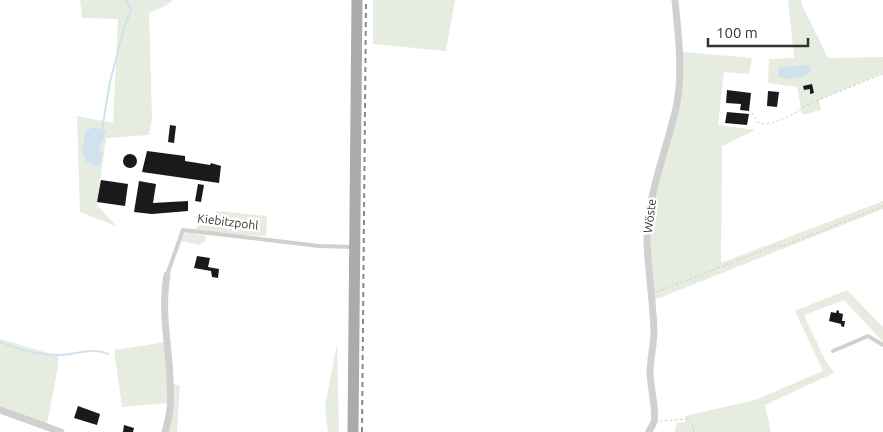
<svg xmlns="http://www.w3.org/2000/svg" width="883" height="432" font-family="Ubuntu,sans-serif">
<style>
.green{fill:#e6ecdf;fill-rule:evenodd}
.water{fill:#cfe2ee}
.lines{fill:none;stroke-linecap:round;stroke-linejoin:round}
.stream{stroke:#cfe2ee;stroke-width:2}
.building{fill:#1a1a1a}
.path{stroke:#cdcdcd;stroke-width:1;stroke-dasharray:2.5 2.5;stroke-linecap:butt}
.service{stroke:#d0d0d0;stroke-width:4}
.minor{stroke:#d0d0d0;stroke-width:7}
.primary{stroke:#ababab;stroke-width:11}
.rail{stroke:#888;stroke-width:2;stroke-dasharray:5 4;stroke-linecap:butt}
.labels{text-anchor:middle;stroke-width:5;stroke-linejoin:round;paint-order:stroke}
.street-label{font-size:12px;fill:#333;stroke:#fff}
</style>
<rect width="100%" height="100%" fill="#fff"/>
<g class="green">
<path d="M 80,0 L 173,0 L 167,5 L 149,13 L 152,117 L 149,135 L 106,138 L 97,205 L 116,226 L 80,212 L 77,116 L 113,123 L 118,19 L 82,18 Z"/>
<path d="M 373,0 L 455,0 L 446,51 L 373,44 Z"/>
<path d="M 788,0 L 801,0 L 802,5 L 828,58 L 883,57 L 883,73 L 819,100 L 821,110 L 802,115 L 797,87 L 768,83 L 769,59 L 794,58 ZM 805,65 L 794,77 L 792,78 L 779,67 Z"/>
<path d="M 683,52 L 752,58 L 749,74 L 724,72 L 718,125 L 755,130 L 722,146 L 721,263 L 883,201 L 883,209 L 654,300 L 650,233 L 655,196 L 676,118 Z"/>
<path d="M 217,211 L 267,216 L 266,236 L 224,234 L 194,230 Z"/>
<path d="M 185,232 L 206,236 L 205,242 L 199,245 L 181,241 Z"/>
<path d="M 847,290 L 883,327 L 883,342 L 844,300 L 804,315 L 825,360 L 834,373 L 765,405 L 771,432 L 673,432 L 675,431 L 676,423 L 686,422 L 685,416 L 755,400 L 823,371 L 795,311 Z"/>
<path d="M 0,339 L 58,356 L 58,366 L 47,424 L 0,407 Z"/>
<path d="M 166,342 L 168,403 L 122,407 L 114,350 Z"/>
<path d="M 337,344 L 339,432 L 328,432 L 325,406 Z"/>
<path d="M 173,384 L 180,385 L 177,432 L 168,432 Z"/>
</g>
<g class="water">
<path d="M 805,65 L 810,66 L 810,72 L 806,76 L 788,79 L 778,76 L 779,67 Z"/>
<path d="M 94,127 L 106,131 L 99,150 L 103,154 L 99,167 L 86,162 L 82,151 L 86,131 Z"/>
</g>
<g class="lines">
<g class="stream">
<path d="M 102,130 L 110,82 L 125,24 L 130,14 L 131,9 L 126,0"/>
<path d="M 0,342 C 19,350 41,356 62,355 C 77,354 94,347 108,354"/>
</g>
</g>
<g class="building">
<path d="M 812,84 L 814,93 L 810,94 L 810,89 L 804,90 L 803,86 Z"/>
<path d="M 727,90 L 751,93 L 749,111 L 740,110 L 741,104 L 726,103 Z"/>
<path d="M 768,91 L 779,92 L 777,107 L 767,106 Z"/>
<path d="M 727,112 L 749,114 L 747,125 L 725,123 Z"/>
<path d="M 170,125 L 176,126 L 174,143 L 168,142 Z"/>
<path d="M 147,151 L 185,156 L 185,161 L 210,165 L 211,163 L 221,166 L 219,183 L 142,172 Z"/>
<circle cx="130" cy="161" r="7"/>
<path d="M 101,180 L 128,184 L 125,206 L 97,202 Z"/>
<path d="M 139,181 L 156,184 L 153,203 L 188,201 L 188,211 L 152,214 L 134,212 Z"/>
<path d="M 198,184 L 204,185 L 201,202 L 195,201 Z"/>
<path d="M 197,256 L 210,258 L 208,267 L 219,269 L 218,278 L 212,277 L 211,271 L 194,268 Z"/>
<path d="M 837,310 L 839,311 L 839,313 L 843,314 L 842,321 L 845,321 L 844,327 L 841,326 L 841,324 L 829,321 L 831,312 L 836,313 Z"/>
<path d="M 78,406 L 100,414 L 97,425 L 74,418 Z"/>
<path d="M 124,425 L 134,428 L 133,432 L 123,432 Z"/>
</g>
<g class="lines">
<g class="path">
<path d="M 752,113 L 758,122 L 762,124 L 772,123 L 790,116 L 809,104 L 883,74"/>
<path d="M 657,292 L 774,246 L 786,245 L 883,206"/>
<path d="M 660,421 L 688,419 L 692,424 L 694,432"/>
</g>
<g class="service">
<path d="M 167,275 L 183,230 L 319,246 L 353,247"/>
<path d="M 833,351 L 868,336 L 883,345"/>
</g>
<g class="minor">
<path d="M 0,410 L 61,432"/>
<path d="M 165,432 C 167,425 169,417 170,409 C 174,365 159,320 167,275"/>
<path d="M 649,432 C 650,429 653,425 654,422 C 657,413 650,385 650,373 C 650,359 654,345 654,331 C 653,301 648,271 647,240 C 647,193 668,148 677,103 C 683,69 678,33 675,0"/>
</g>
<path class="primary" d="M 353,432 L 357,0"/>
<path class="rail" d="M 362,432 L 366,0"/>
</g>
<g class="labels">
<g class="street-label">
<text transform="translate(650 216) rotate(-83)" y="4">Wöste</text>
<text transform="translate(228 222) rotate(7)" y="4">Kiebitzpohl</text>
</g>
</g>
<path d="M708 38v8h100v-8" fill="none" stroke="#333333" stroke-width="2.5"/>
<text x="716" y="38" font-size="15" fill="#333333" stroke="#ffffff" stroke-width="4" paint-order="stroke">100 m</text>
</svg>
